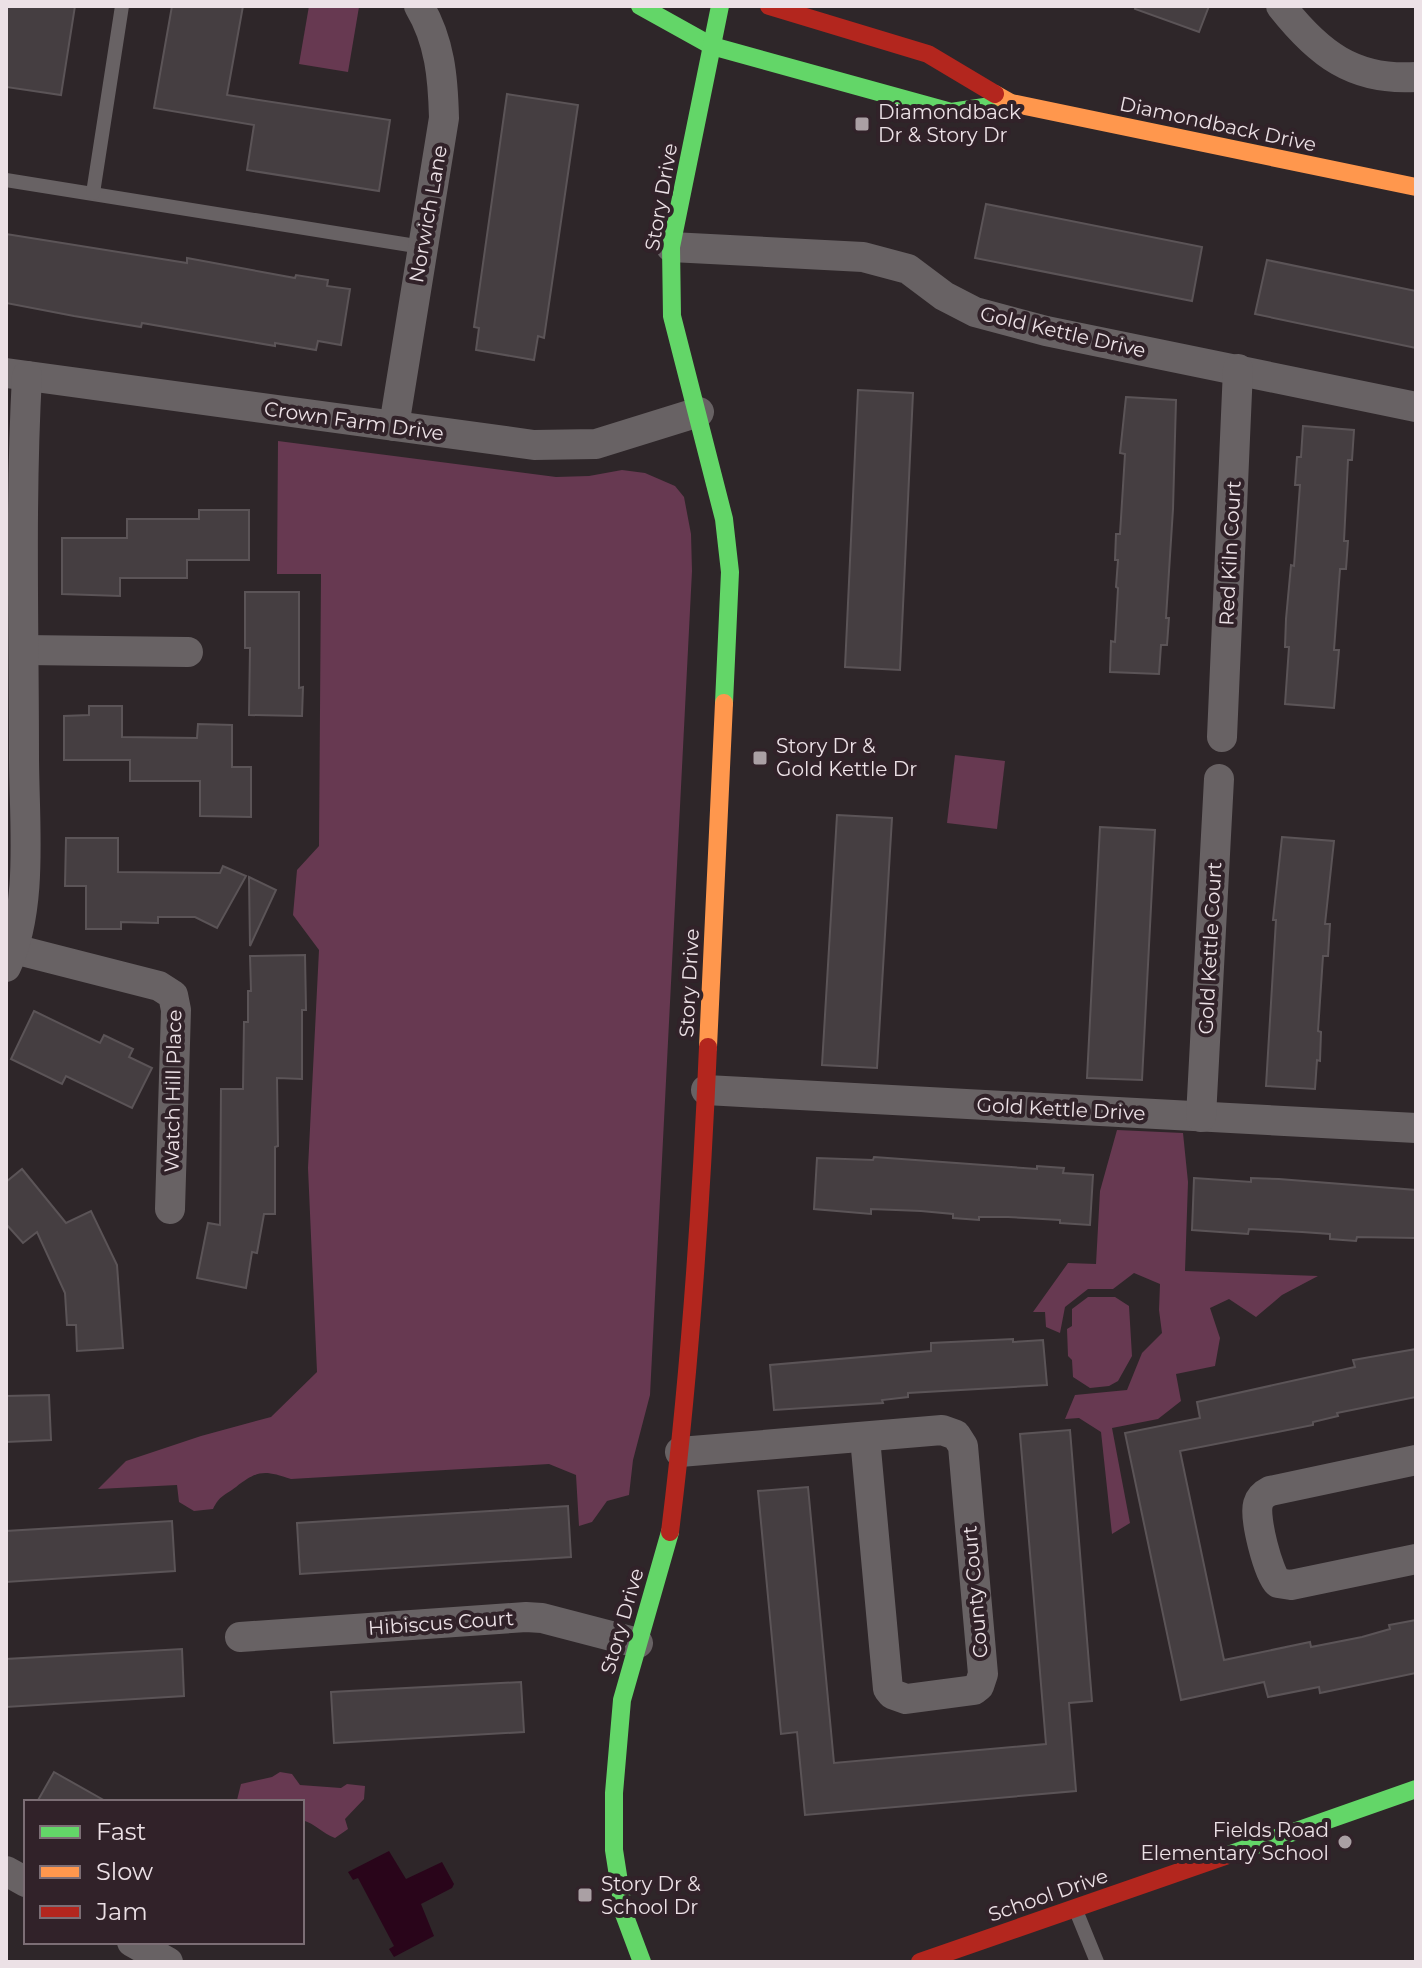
<svg xmlns="http://www.w3.org/2000/svg" width="1422" height="1968" font-family="Montserrat,sans-serif">
<style>
.green{fill:#673951}
.water{fill:#29051a}
.building{fill:#453e41;stroke:#5b5457;stroke-width:2}
.lines{fill:none;stroke-linecap:round;stroke-linejoin:round}
.lane{stroke:#686264;stroke-width:14}
.street{stroke:#686264;stroke-width:30}
.fast{stroke:#63d668;stroke-width:18}
.slow{stroke:#ff974d;stroke-width:18}
.jam{stroke:#b3261e;stroke-width:18}
.poi-dot{fill:#aaa0a4;stroke:#312229;stroke-width:3}
.labels{text-anchor:middle;stroke-width:8;stroke-linejoin:round;paint-order:stroke}
.poi-label{font-size:20px;fill:#ece1e6;stroke:#312229;text-anchor:start}
.street-label{font-size:20px;fill:#ece1e6;stroke:#312229}
</style>
<rect width="100%" height="100%" fill="#2e2629"/>
<g class="green">
<path d="M 309,6 L 359,7 L 348,72 L 299,64 Z"/>
<path d="M 278,441 L 556,477 L 589,476 L 622,470 L 645,473 L 675,486 L 684,497 L 691,534 L 692,571 L 650,1395 L 633,1460 L 629,1495 L 607,1501 L 592,1522 L 579,1526 L 576,1475 L 549,1464 L 291,1479 C 264,1470 258,1470 236,1487 C 224,1496 220,1495 213,1509 L 194,1511 L 179,1502 L 177,1485 L 98,1489 L 126,1461 L 201,1436 L 271,1417 L 317,1372 L 308,1168 L 319,950 L 293,915 L 297,870 L 319,846 L 321,574 L 277,574 Z"/>
<path d="M 955,755 L 1005,761 L 997,829 L 947,823 Z"/>
<path d="M 1117,1130 L 1183,1133 L 1188,1182 L 1185,1271 L 1318,1276 L 1282,1295 L 1256,1317 L 1229,1299 L 1210,1308 L 1220,1338 L 1215,1366 L 1176,1374 L 1181,1401 L 1158,1419 L 1112,1428 L 1130,1523 L 1112,1534 L 1101,1432 L 1079,1418 L 1065,1419 L 1075,1395 L 1127,1390 L 1142,1353 L 1162,1333 L 1159,1310 L 1160,1284 L 1134,1273 L 1113,1289 L 1088,1289 L 1065,1307 L 1060,1333 L 1046,1327 L 1045,1312 L 1033,1312 L 1068,1263 L 1096,1264 L 1100,1191 Z"/>
<path d="M 1088,1297 L 1115,1297 L 1129,1306 L 1132,1356 L 1118,1381 L 1109,1386 L 1090,1388 L 1073,1377 L 1072,1360 L 1068,1356 L 1067,1329 L 1072,1326 L 1072,1309 Z"/>
<path d="M 280,1772 L 292,1774 L 300,1785 L 341,1788 L 347,1784 L 365,1786 L 364,1799 L 345,1819 L 348,1829 L 335,1838 C 322,1833 316,1824 302,1820 L 302,1802 L 247,1802 L 237,1800 L 241,1784 L 272,1777 Z"/>
</g>
<path class="water" d="M 389,1851 L 406,1879 L 442,1862 L 454,1884 L 452,1888 L 421,1904 L 434,1936 L 394,1957 L 389,1949 L 394,1946 L 358,1878 L 353,1880 L 348,1872 Z"/>
<g class="building">
<path d="M 6,6 L 75,6 L 61,95 L 6,87 Z"/>
<path d="M 172,6 L 243,6 L 227,95 L 390,120 L 379,191 L 247,170 L 254,125 L 154,108 Z"/>
<path d="M 1136,6 L 1209,6 L 1199,32 L 1135,9 Z"/>
<path d="M 507,94 L 578,105 L 544,338 L 538,336 L 534,360 L 476,350 L 479,328 L 474,327 Z"/>
<path d="M 986,204 L 1202,247 L 1192,301 L 975,258 Z"/>
<path d="M 6,234 L 187,263 L 187,258 L 295,278 L 296,275 L 328,280 L 327,286 L 350,289 L 341,345 L 318,341 L 316,350 L 275,343 L 275,346 L 142,323 L 141,327 L 74,316 L 6,303 Z"/>
<path d="M 1267,260 L 1416,291 L 1416,348 L 1255,314 Z"/>
<path d="M 858,390 L 913,393 L 900,670 L 845,667 Z"/>
<path d="M 1126,397 L 1176,400 L 1173,509 L 1166,618 L 1169,618 L 1167,645 L 1161,645 L 1159,674 L 1110,672 L 1111,641 L 1115,642 L 1118,588 L 1116,587 L 1118,560 L 1115,560 L 1116,534 L 1120,534 L 1125,454 L 1120,453 Z"/>
<path d="M 1303,426 L 1354,430 L 1352,460 L 1348,460 L 1344,541 L 1348,541 L 1346,569 L 1340,569 L 1334,650 L 1339,650 L 1334,708 L 1285,704 L 1289,647 L 1285,647 L 1286,619 L 1291,565 L 1294,566 L 1300,485 L 1295,485 L 1297,457 L 1301,457 Z"/>
<path d="M 199,510 L 249,510 L 249,560 L 187,560 L 187,578 L 120,578 L 120,596 L 62,594 L 62,538 L 127,538 L 127,519 L 199,519 Z"/>
<path d="M 245,592 L 299,592 L 299,688 L 303,687 L 302,716 L 249,715 L 250,648 L 245,648 Z"/>
<path d="M 89,706 L 122,706 L 122,737 L 197,738 L 198,724 L 232,725 L 232,767 L 251,767 L 251,817 L 200,816 L 200,781 L 130,781 L 130,760 L 64,760 L 64,716 L 89,715 Z"/>
<path d="M 837,815 L 892,818 L 877,1068 L 822,1065 Z"/>
<path d="M 1100,827 L 1155,830 L 1142,1080 L 1087,1078 Z"/>
<path d="M 1282,837 L 1334,841 L 1325,924 L 1330,924 L 1328,956 L 1323,956 L 1318,1031 L 1321,1032 L 1320,1061 L 1317,1060 L 1315,1089 L 1266,1086 L 1276,920 L 1273,920 Z"/>
<path d="M 66,838 L 118,838 L 118,872 L 220,873 L 223,866 L 246,876 L 217,928 L 195,917 L 158,917 L 158,923 L 121,922 L 121,929 L 86,929 L 86,886 L 65,886 Z"/>
<path d="M 249,877 L 276,890 L 250,946 Z"/>
<path d="M 305,955 L 306,1010 L 302,1010 L 302,1079 L 277,1078 L 278,1146 L 275,1147 L 275,1214 L 264,1214 L 257,1253 L 252,1252 L 246,1288 L 197,1278 L 208,1223 L 220,1225 L 221,1089 L 243,1089 L 244,1022 L 248,1022 L 248,991 L 251,991 L 250,956 Z"/>
<path d="M 34,1011 L 100,1043 L 104,1035 L 133,1049 L 129,1057 L 152,1068 L 132,1108 L 66,1076 L 62,1084 L 11,1059 Z"/>
<path d="M 874,1157 L 1037,1169 L 1037,1166 L 1064,1168 L 1063,1173 L 1093,1175 L 1090,1225 L 1060,1223 L 1060,1220 L 1008,1217 L 979,1217 L 979,1220 L 953,1218 L 953,1214 L 921,1211 L 871,1209 L 871,1214 L 814,1209 L 817,1158 L 873,1160 Z"/>
<path d="M 22,1169 L 66,1223 L 91,1211 L 117,1265 L 123,1348 L 77,1351 L 76,1325 L 67,1325 L 65,1293 L 37,1232 L 23,1243 L 6,1224 L 6,1182 Z"/>
<path d="M 1194,1178 L 1251,1182 L 1251,1178 L 1279,1179 L 1416,1190 L 1416,1238 L 1357,1237 L 1356,1241 L 1330,1239 L 1330,1234 L 1302,1232 L 1249,1229 L 1248,1234 L 1192,1230 Z"/>
<path d="M 1013,1339 L 1013,1342 L 1043,1340 L 1047,1385 L 908,1393 L 908,1397 L 882,1400 L 883,1403 L 774,1410 L 770,1365 L 931,1351 L 931,1343 Z"/>
<path d="M 1416,1349 L 1416,1397 L 1337,1413 L 1338,1416 L 1313,1422 L 1313,1425 L 1180,1451 L 1224,1660 L 1310,1642 L 1311,1647 L 1362,1637 L 1390,1629 L 1389,1625 L 1416,1620 L 1416,1673 L 1320,1693 L 1319,1687 L 1268,1697 L 1264,1682 L 1181,1700 L 1125,1433 L 1200,1418 L 1197,1402 L 1355,1367 L 1353,1360 Z"/>
<path d="M 49,1395 L 51,1440 L 6,1442 L 6,1396 Z"/>
<path d="M 1070,1430 L 1092,1701 L 1069,1703 L 1076,1791 L 805,1815 L 797,1732 L 781,1734 L 758,1491 L 808,1487 L 834,1763 L 1046,1744 L 1020,1434 Z"/>
<path d="M 568,1506 L 571,1557 L 300,1574 L 297,1523 Z"/>
<path d="M 172,1521 L 175,1571 L 6,1582 L 6,1531 Z"/>
<path d="M 182,1649 L 184,1696 L 6,1707 L 6,1659 Z"/>
<path d="M 521,1682 L 524,1732 L 334,1743 L 331,1692 Z"/>
<path d="M 54,1772 L 107,1802 L 37,1802 Z"/>
</g>
<g class="lines">
<g class="lane">
<path d="M 6,180 L 422,247"/>
<path d="M 93,193 L 122,6"/>
<path d="M 1077,1913 L 1097,1962"/>
</g>
<g class="street">
<path d="M 1281,6 C 1318,53 1353,81 1416,77"/>
<path d="M 671,247 L 863,257 L 908,269 L 944,296 L 975,312 L 1046,331 L 1416,407"/>
<path d="M 6,373 L 534,445 L 596,444 L 699,412"/>
<path d="M 394,426 L 444,118 C 443,78 440,41 419,6"/>
<path d="M 24,650 L 188,652"/>
<path d="M 1222,737 L 1238,369"/>
<path d="M 14,949 L 159,986 L 173,995 L 176,1010 L 170,1209"/>
<path d="M 6,967 C 34,907 24,822 24,756 C 24,629 20,503 27,376"/>
<path d="M 706,1090 L 1416,1128"/>
<path d="M 1201,1117 L 1219,779"/>
<path d="M 680,1452 L 942,1430 L 956,1435 L 963,1446 L 983,1674 L 979,1686 L 974,1690 L 906,1699 L 892,1694 L 888,1689 L 865,1438"/>
<path d="M 1416,1460 L 1270,1491 C 1264,1494 1260,1497 1258,1504 C 1254,1518 1268,1573 1278,1583 L 1291,1585 L 1416,1559"/>
<path d="M 240,1637 L 526,1617 L 542,1618 L 638,1643"/>
<path d="M 6,1871 L 26,1882"/>
<path d="M 132,1942 L 168,1962"/>
</g>
<g class="fast">
<path d="M 640,6 L 712,46 L 951,112 L 1011,103"/>
<path d="M 720,6 L 671,247 L 672,316 L 724,519 L 730,572 L 724,703"/>
<path d="M 1228,1855 L 1416,1789"/>
<path d="M 642,1962 L 624,1914 L 614,1850 L 614,1793 L 622,1700 L 670,1532"/>
</g>
<g class="slow">
<path d="M 995,94 L 1011,103 L 1416,187"/>
<path d="M 708,1047 L 724,703"/>
</g>
<g class="jam">
<path d="M 769,6 L 928,54 L 995,94"/>
<path d="M 670,1532 C 690,1371 701,1209 708,1047"/>
<path d="M 920,1962 L 1228,1855"/>
</g>
</g>
<g class="poi-dot">
<rect x="854" y="116" width="16" height="16" rx="4"/>
<rect x="752" y="750" width="16" height="16" rx="4"/>
<circle cx="1345" cy="1842" r="8"/>
<rect x="577" y="1887" width="16" height="16" rx="4"/>
</g>
<g class="labels">
<g class="poi-label">
<text x="878" y="119">Diamondback<tspan x="878" dy="23">Dr &amp; Story Dr</tspan></text>
<text x="776" y="753">Story Dr &amp;<tspan x="776" dy="23">Gold Kettle Dr</tspan></text>
<text x="1329" y="1837" text-anchor="end">Fields Road<tspan x="1329" dy="23">Elementary School</tspan></text>
<text x="601" y="1891">Story Dr &amp;<tspan x="601" dy="23">School Dr</tspan></text>
</g>
<g class="street-label">
<text transform="translate(1218 124) rotate(12)" y="7">Diamondback Drive</text>
<text transform="translate(661 197) rotate(-80)" y="7">Story Drive</text>
<text transform="translate(428 214) rotate(-80)" y="7">Norwich Lane</text>
<text transform="translate(1063 332) rotate(13)" y="7">Gold Kettle Drive</text>
<text transform="translate(354 421) rotate(8)" y="7">Crown Farm Drive</text>
<text transform="translate(1230 553) rotate(-87)" y="7">Red Kiln Court</text>
<text transform="translate(1210 948) rotate(-87)" y="7">Gold Kettle Court</text>
<text transform="translate(689 983) rotate(-87)" y="7">Story Drive</text>
<text transform="translate(173 1091) rotate(-89)" y="7">Watch Hill Place</text>
<text transform="translate(1061 1109) rotate(3)" y="7">Gold Kettle Drive</text>
<text transform="translate(975 1592) rotate(-95)" y="7">County Court</text>
<text transform="translate(622 1621) rotate(-74)" y="7">Story Drive</text>
<text transform="translate(441 1623) rotate(-4)" y="7">Hibiscus Court</text>
<text transform="translate(1048 1895) rotate(-19)" y="7">School Drive</text>
</g>
</g>
<rect width="1422" height="1968" fill="none" stroke="#ece1e6" stroke-width="16"/>
<rect x="24" y="1800" width="280" height="144" fill="#312229" stroke="#7c6e75" stroke-width="2"/>
<rect x="40" y="1826" width="40" height="12" fill="#63d668" stroke="#7c6e75" stroke-width="2"/>
<text x="96" y="1840" font-size="24" fill="#ece1e6">Fast</text>
<rect x="40" y="1866" width="40" height="12" fill="#ff974d" stroke="#7c6e75" stroke-width="2"/>
<text x="96" y="1880" font-size="24" fill="#ece1e6">Slow</text>
<rect x="40" y="1906" width="40" height="12" fill="#b3261e" stroke="#7c6e75" stroke-width="2"/>
<text x="96" y="1920" font-size="24" fill="#ece1e6">Jam</text>
</svg>
